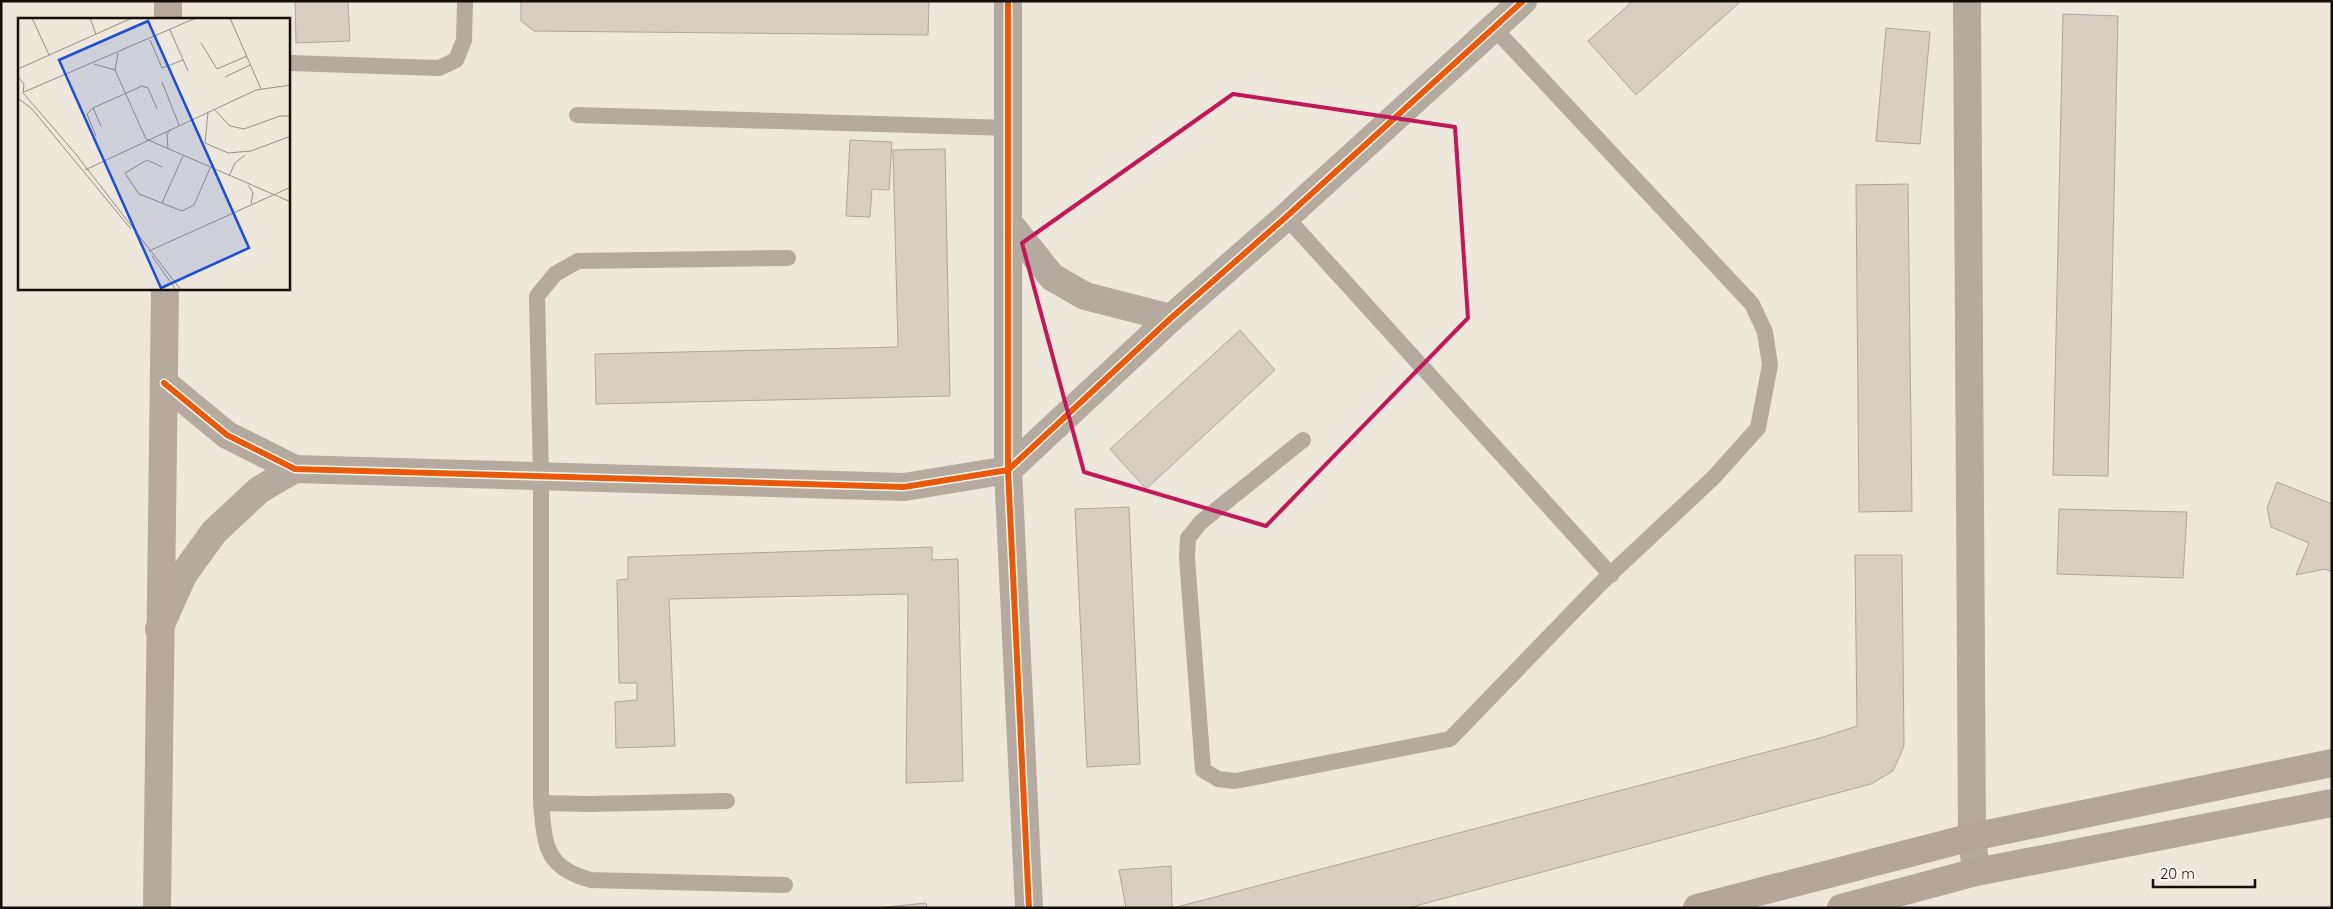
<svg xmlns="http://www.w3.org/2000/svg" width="2333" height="909" font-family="Quicksand,sans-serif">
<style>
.building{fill:#d8cec3;stroke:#aea79e}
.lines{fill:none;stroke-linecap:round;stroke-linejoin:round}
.service{stroke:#b4aaa0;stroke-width:16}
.minor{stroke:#b4aaa0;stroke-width:28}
.tertiary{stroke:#b4aaa0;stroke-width:28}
.secondary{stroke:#b3a79c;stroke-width:28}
.primary{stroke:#b6aa9e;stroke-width:28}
.cycleway-casing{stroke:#fdf8ef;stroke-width:9}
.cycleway{stroke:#e8590c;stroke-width:6}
.marked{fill:none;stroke:#c2185b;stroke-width:4;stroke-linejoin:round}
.inset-road{fill:none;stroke:#969086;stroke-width:1}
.view{fill:#1d4ed8;fill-opacity:0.15;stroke:#1d4ed8;stroke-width:2.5}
.inset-edge{fill:none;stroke:#130e07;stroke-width:2.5}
</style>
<rect width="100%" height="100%" fill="#eee7db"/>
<g class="building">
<path d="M 295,1 L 348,1 L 350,41 L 296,43 Z"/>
<path d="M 521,1 L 929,1 L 928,35 L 534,31 L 521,21 Z"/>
<path d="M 1633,1 L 1741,1 L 1636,95 L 1588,41 Z"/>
<path d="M 2063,14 L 2118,16 L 2108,476 L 2053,475 Z"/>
<path d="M 1886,28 L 1930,32 L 1920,144 L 1876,141 Z"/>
<path d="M 850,140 L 892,142 L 889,190 L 872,189 L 870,217 L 846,216 Z"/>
<path d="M 945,149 L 950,396 L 596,404 L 595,354 L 898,347 L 893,150 Z"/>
<path d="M 1908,184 L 1912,511 L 1859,512 L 1856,185 Z"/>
<path d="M 1240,330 L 1275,370 L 1146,489 L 1110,449 Z"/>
<path d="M 2277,482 L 2332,504 L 2332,572 L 2325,569 L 2296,575 L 2309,543 L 2271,527 L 2267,508 Z"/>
<path d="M 1129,507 L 1140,764 L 1087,767 L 1075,509 Z"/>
<path d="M 2059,509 L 2187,512 L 2183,578 L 2057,574 Z"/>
<path d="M 932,547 L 932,560 L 958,559 L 963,781 L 906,783 L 908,594 L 669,599 L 675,746 L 616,748 L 615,702 L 637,700 L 637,683 L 619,683 L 617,580 L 628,579 L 628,557 Z"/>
<path d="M 1855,555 L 1902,555 L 1904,746 L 1893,771 L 1871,784 L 1408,908 L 1173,908 L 1820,738 L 1857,726 Z"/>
<path d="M 1171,866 L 1172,908 L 1126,908 L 1119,870 Z"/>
<path d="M 926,903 L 927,908 L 876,908 Z"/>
</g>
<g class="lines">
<g class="service">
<path d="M 289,63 L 439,68 L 456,60 L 464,40 L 465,1"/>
<path d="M 577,115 L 1009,128"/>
<path d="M 1286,217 L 1611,575"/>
<path d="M 1303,440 L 1201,522 L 1188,538 L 1187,558 L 1203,770 L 1218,779 L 1235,781 L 1450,739 L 1600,584 L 1714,477 L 1758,428 L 1770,365 L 1765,332 L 1752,304 L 1494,28"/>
<path d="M 727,801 L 589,804 L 541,803 L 541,476 L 537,296 L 555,274 L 578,261 L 788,258"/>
<path d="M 541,803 C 545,846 545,868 591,880 L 785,885"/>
</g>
<g class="minor">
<path d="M 1008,1 L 1008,470 L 1029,908"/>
<path d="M 1008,222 L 1052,277 L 1085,296 L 1171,318"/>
<path d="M 164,383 L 227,435 L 295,469 L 904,487 L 1008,470 L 1171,318 L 1286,217 L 1523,1"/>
<path d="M 159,629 L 183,575 L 214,532 L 259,490 L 295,469"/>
</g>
<path class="tertiary" d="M 1967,1 L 1972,837 L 1976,872"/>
<g class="secondary">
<path d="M 1697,908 L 1972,837 L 2332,763"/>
<path d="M 1841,908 L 1976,872 L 2332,803"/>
</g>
<g class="primary">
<path d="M 168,1 L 168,19"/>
<path d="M 157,908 L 165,289"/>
</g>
<g class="cycleway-casing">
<g id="cycleway">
<path d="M 1008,1 L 1008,470 L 1029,908"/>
<path d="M 164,383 L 227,435 L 295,469 L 904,487 L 1008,470 L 1171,318 L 1286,217 L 1523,1"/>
</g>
</g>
<use href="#cycleway" class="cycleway"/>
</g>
<path class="marked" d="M 1233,94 L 1455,127 L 1468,318 L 1266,526 L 1084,472 L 1022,243 Z"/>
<g transform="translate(18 18)">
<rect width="272" height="272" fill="#eee7db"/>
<path class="inset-road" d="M 14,0 L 31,37M 72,0 L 78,16M 212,0 L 243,71M 152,12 L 170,53M 132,22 L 144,50 L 165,42M 183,25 L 199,51 L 229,38M 100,35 L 97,52 L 128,121 L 273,184M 76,46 L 97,52M 0,51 L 114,0M 0,59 L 6,66 L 5,76M 207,59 L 232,47M 144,64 L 161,107M 6,74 L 178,0M 6,76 L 57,135 L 163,272M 1,81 L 14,91 L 113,211M 75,90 L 69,96 L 78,118M 196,91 L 212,108 L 226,111 L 262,98 L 273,98M 190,94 L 187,125 L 210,135 L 233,133 L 273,118M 83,108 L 75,90 L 124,68 L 130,70 L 139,91M 150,131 L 149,117 L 152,111M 144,149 L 129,142 L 107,155 L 121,176 L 164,193 L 176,187 L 192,150M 67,152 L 238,72 L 273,67M 211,158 L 217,145 L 227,137M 230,167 L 235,175 L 233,186M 144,185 L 165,138M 131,233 L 273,169M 134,238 L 158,272"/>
<path class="view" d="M 130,3 L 231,230 L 143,270 L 41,42 Z"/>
<rect width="272" height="272" class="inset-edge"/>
</g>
<rect width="2333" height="909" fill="none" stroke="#130e07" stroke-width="5"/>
<path d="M2153 879v8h102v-8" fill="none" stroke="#130e07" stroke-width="2.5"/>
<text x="2160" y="879" font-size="15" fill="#130e07" stroke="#fdf8ef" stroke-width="4" paint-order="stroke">20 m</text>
</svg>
